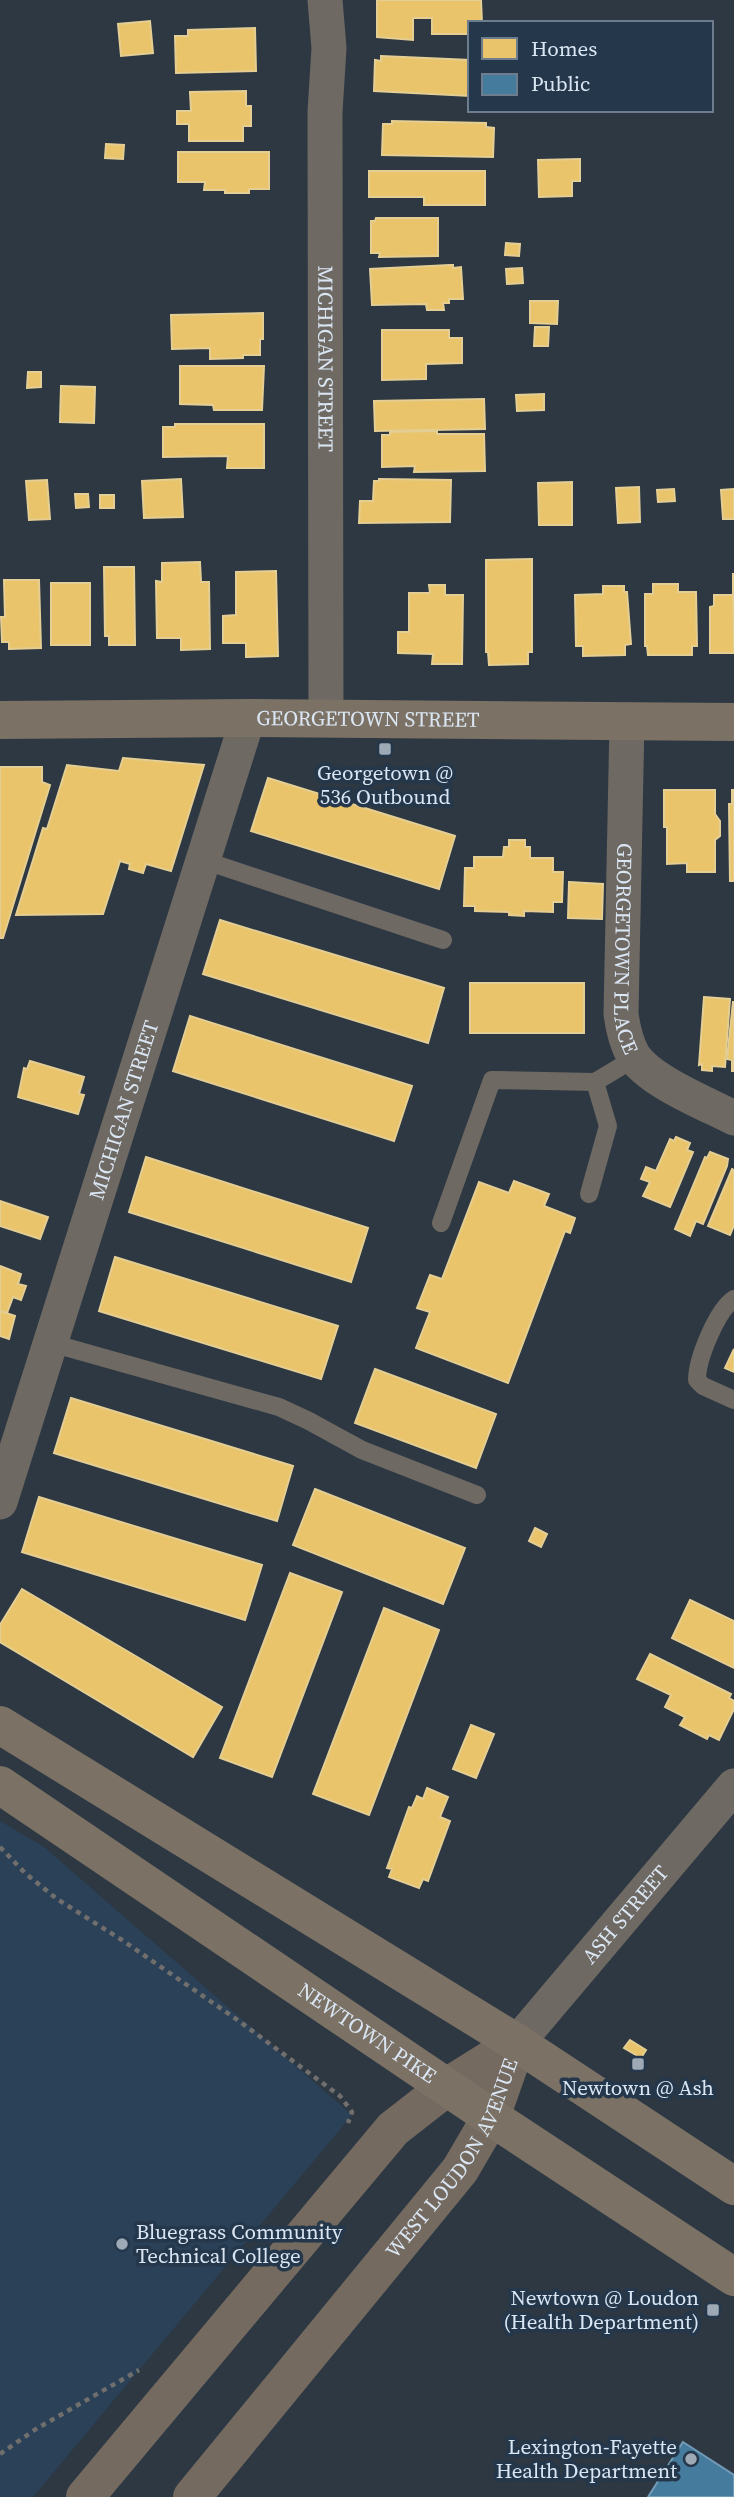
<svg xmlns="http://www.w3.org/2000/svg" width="734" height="2497" font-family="'Source Serif 4',serif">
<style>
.built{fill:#2a4158}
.homes{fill:#e9c46a;stroke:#e4ce93;stroke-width:2}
.public{fill:#457b9d;stroke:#729bb7;stroke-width:2}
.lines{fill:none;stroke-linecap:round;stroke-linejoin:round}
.path{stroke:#716f6d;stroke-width:4.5;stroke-dasharray:5 5;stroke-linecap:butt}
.service{stroke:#6e6962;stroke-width:18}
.minor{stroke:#6e6962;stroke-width:35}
.secondary{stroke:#746a60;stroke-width:38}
.primary{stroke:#7b7165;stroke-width:38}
.poi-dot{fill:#9da9b5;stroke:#25374b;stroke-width:2.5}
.labels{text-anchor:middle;stroke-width:7;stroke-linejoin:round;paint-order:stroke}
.street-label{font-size:21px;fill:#dae6f3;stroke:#25374b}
.poi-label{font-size:21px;fill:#dae6f3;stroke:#25374b}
</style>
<rect width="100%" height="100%" fill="#2d3843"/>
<path class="built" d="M 0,1821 L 44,1847 L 352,2115 L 33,2497 L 0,2497 Z"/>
<g class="homes">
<path d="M 377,0 L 481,0 L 482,23 L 470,23 L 470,34 L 432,34 L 432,18 L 413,18 L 413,40 L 377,37 Z"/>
<path d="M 150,21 L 153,53 L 121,56 L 118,24 Z"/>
<path d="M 255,28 L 256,71 L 176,73 L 175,36 L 188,36 L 188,30 Z"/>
<path d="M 381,56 L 470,60 L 470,96 L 374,91 L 375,60 L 381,61 Z"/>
<path d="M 246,91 L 246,106 L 251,106 L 251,126 L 243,126 L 243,141 L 189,141 L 189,124 L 177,124 L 177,111 L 191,111 L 190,92 Z"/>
<path d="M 392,121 L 486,123 L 486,127 L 494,128 L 493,157 L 382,155 L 383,124 L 392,124 Z"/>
<path d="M 106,144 L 124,145 L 123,159 L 105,158 Z"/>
<path d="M 178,152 L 269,152 L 269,189 L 249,189 L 249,193 L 225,193 L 225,190 L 204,190 L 205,182 L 178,182 Z"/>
<path d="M 580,159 L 580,181 L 572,181 L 572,196 L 539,197 L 538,160 Z"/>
<path d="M 369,171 L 485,171 L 485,205 L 424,205 L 424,197 L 369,197 Z"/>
<path d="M 376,218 L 438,218 L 438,256 L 379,257 L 380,253 L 371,253 L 371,221 L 375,221 Z"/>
<path d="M 506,243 L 520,244 L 519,256 L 505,255 Z"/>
<path d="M 450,265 L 453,265 L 453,268 L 461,267 L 463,299 L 449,299 L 449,303 L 443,303 L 444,310 L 427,310 L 426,304 L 372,305 L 370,269 Z"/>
<path d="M 522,268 L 523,283 L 507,284 L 506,269 Z"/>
<path d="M 530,301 L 558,301 L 557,324 L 530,323 Z"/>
<path d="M 263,313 L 263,339 L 260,339 L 260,355 L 243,355 L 243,358 L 210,359 L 210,348 L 172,349 L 171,315 Z"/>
<path d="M 535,327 L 549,327 L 548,346 L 534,346 Z"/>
<path d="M 382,330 L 449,330 L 449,338 L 462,338 L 462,363 L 426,364 L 426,379 L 382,380 Z"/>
<path d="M 180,366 L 264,366 L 262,410 L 214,410 L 213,405 L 180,404 Z"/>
<path d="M 28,372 L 41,372 L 41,387 L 27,388 Z"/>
<path d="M 61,386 L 95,387 L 94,423 L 60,422 Z"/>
<path d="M 544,394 L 544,410 L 517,411 L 516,395 Z"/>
<path d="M 484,399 L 485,429 L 375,431 L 374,401 Z"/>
<path d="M 175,424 L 264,424 L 264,468 L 227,468 L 228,456 L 163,457 L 163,427 L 175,427 Z"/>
<path d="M 437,431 L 437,434 L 484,434 L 485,471 L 414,472 L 415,466 L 382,467 L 382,435 L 390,435 L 390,432 Z"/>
<path d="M 181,479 L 183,517 L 144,518 L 142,481 Z"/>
<path d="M 379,479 L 451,480 L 450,522 L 359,523 L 360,501 L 373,501 L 374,481 L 379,481 Z"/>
<path d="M 47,480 L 50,519 L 29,520 L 26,481 Z"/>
<path d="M 572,482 L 572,525 L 539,525 L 538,483 Z"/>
<path d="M 639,487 L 640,522 L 618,523 L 616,488 Z"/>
<path d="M 674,489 L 675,501 L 658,502 L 657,490 Z"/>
<path d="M 734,489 L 734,519 L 723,519 L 721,490 Z"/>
<path d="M 75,494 L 88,494 L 89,507 L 76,508 Z"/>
<rect x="100" y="495" width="14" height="13"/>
<path d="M 532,559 L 532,652 L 528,652 L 528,664 L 489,665 L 488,652 L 486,652 L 486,560 Z"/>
<path d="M 200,562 L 201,582 L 209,582 L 210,649 L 181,650 L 181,638 L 157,638 L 156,581 L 162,582 L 162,563 Z"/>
<path d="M 104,567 L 134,567 L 135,645 L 109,645 L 109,636 L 105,636 Z"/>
<path d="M 276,571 L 278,656 L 246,657 L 246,643 L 223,643 L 223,616 L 236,615 L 236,572 Z"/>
<path d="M 733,573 L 734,653 L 710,653 L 710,607 L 714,606 L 714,595 L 733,595 Z"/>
<path d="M 4,580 L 39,580 L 41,648 L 9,649 L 9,642 L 2,642 L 1,617 L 5,617 Z"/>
<rect x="51" y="583" width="39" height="62"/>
<path d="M 653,584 L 678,584 L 678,592 L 696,592 L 697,646 L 692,646 L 692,655 L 648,655 L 647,646 L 645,646 L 645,594 L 653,594 Z"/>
<path d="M 429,585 L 445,585 L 445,595 L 463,595 L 462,664 L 432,664 L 433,654 L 398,653 L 398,632 L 409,632 L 409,593 L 430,593 Z"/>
<path d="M 603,586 L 624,586 L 624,592 L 627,592 L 631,644 L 625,645 L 625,655 L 583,656 L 583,646 L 576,646 L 575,595 L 603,594 Z"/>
<path d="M 123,758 L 204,765 L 171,871 L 146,864 L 143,873 L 129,869 L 130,864 L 120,861 L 103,914 L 16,915 L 43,828 L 47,829 L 67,765 L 119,771 Z"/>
<path d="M 0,767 L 42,767 L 42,782 L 50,785 L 3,938 L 0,938 Z"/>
<path d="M 268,778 L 455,836 L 439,889 L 251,831 Z"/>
<path d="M 664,790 L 715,790 L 715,814 L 720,821 L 720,836 L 715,840 L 715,872 L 687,872 L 687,863 L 667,864 L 667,827 L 664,827 Z"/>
<path d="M 732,790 L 734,790 L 734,881 L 730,881 L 729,804 L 732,804 Z"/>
<path d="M 509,840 L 525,840 L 525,847 L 530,847 L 530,858 L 553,858 L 553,872 L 563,872 L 562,902 L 553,902 L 553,912 L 524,911 L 524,916 L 509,915 L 509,912 L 475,911 L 475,906 L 464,906 L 465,868 L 474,868 L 474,857 L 503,857 L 504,847 L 509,847 Z"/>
<path d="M 569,882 L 603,884 L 602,919 L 568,918 Z"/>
<path d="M 220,920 L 444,988 L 428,1043 L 203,974 Z"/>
<rect x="470" y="983" width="114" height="50"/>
<path d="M 704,997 L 730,999 L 725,1067 L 712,1066 L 712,1071 L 702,1070 L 702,1064 L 699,1065 Z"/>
<path d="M 733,1002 L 734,1002 L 734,1071 L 732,1071 L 732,1060 L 727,1059 Z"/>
<path d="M 190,1016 L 412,1086 L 394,1141 L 173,1071 Z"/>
<path d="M 30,1061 L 84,1077 L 79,1094 L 84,1095 L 78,1114 L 18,1097 L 24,1068 L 27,1069 Z"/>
<path d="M 676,1137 L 690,1143 L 687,1150 L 693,1152 L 670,1207 L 643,1196 L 650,1182 L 641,1179 L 646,1167 L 656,1171 L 670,1139 L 674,1141 Z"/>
<path d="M 710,1152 L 728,1159 L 727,1166 L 703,1224 L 696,1221 L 690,1236 L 675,1229 L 705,1157 L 707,1158 Z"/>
<path d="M 146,1157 L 368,1228 L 351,1282 L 129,1212 Z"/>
<path d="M 732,1169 L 734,1170 L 734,1225 L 730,1235 L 708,1226 Z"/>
<path d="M 514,1181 L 549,1194 L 544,1206 L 575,1218 L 570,1233 L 565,1231 L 508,1383 L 416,1348 L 430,1312 L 417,1308 L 430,1275 L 442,1279 L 479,1182 L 509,1193 Z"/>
<path d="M 0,1201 L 48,1217 L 40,1239 L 0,1226 Z"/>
<path d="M 115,1257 L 338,1326 L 321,1379 L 99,1311 Z"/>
<path d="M 0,1266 L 21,1274 L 18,1284 L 26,1286 L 21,1300 L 13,1297 L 7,1313 L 0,1311 Z"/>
<path d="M 0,1311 L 15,1316 L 9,1339 L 0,1336 Z"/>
<path d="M 734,1349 L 734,1372 L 725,1368 Z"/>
<path d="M 375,1369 L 496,1414 L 476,1468 L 355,1423 Z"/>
<path d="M 71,1398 L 293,1466 L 277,1521 L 54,1453 Z"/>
<path d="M 315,1489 L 465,1548 L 443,1604 L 293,1545 Z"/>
<path d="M 39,1497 L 262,1565 L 245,1620 L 22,1552 Z"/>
<path d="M 535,1528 L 547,1534 L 541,1547 L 529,1541 Z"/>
<path d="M 290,1573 L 342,1592 L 272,1777 L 220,1758 Z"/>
<path d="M 22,1589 L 222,1707 L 193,1757 L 0,1642 L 0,1625 Z"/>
<path d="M 690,1600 L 734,1621 L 734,1668 L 672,1638 Z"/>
<path d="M 384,1608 L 439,1630 L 369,1815 L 313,1794 Z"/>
<path d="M 650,1654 L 731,1694 L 729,1698 L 734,1701 L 734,1709 L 719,1740 L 709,1735 L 707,1739 L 680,1725 L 685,1717 L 665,1707 L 671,1695 L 637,1679 Z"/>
<path d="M 471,1725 L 494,1734 L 476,1778 L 453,1769 Z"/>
<path d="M 427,1788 L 448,1797 L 440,1817 L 450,1821 L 428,1881 L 423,1879 L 419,1888 L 389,1877 L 392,1869 L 387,1868 L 409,1807 L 412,1808 L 417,1796 L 423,1799 Z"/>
<path d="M 630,2040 L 646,2050 L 641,2058 L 624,2048 Z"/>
</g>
<path class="public" d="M 683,2442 L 734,2475 L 734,2497 L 648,2497 Z"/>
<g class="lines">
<g class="path">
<path d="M 0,1847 L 25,1873 L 57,1899 L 122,1940 L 239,2021 L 340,2096 L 352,2112 L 348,2123"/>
<path d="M 0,2454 L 36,2429 L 139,2370"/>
</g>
<g class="service">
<path d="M 203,860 L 443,940"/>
<path d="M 589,1194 L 608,1126 L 595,1082"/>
<path d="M 441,1223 L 492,1080 L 595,1082 L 635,1058"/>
<path d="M 734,1299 C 717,1310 697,1359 697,1380 L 703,1386 L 734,1400"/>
<path d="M 51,1343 L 279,1407 L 309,1421 L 362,1450 L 477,1495"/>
</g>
<g class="minor">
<path id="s1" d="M 325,0 L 329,48 L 325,112 L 326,718"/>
<path id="s2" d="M 627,721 L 621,1014 C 623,1029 626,1042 633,1055 C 649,1081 707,1104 734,1118"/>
<path id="s3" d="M 0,1502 L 248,718"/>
<path id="s4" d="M 517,2043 L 734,1786"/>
</g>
<g class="secondary">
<path d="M 85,2497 L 393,2129 L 448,2086 L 517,2043"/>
<path id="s5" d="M 192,2497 L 460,2170 L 491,2117 L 517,2043"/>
</g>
<g class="primary">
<path id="s6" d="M 0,720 L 248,718 L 734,722"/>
<path d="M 0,1725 L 517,2043 L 734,2186"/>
<path id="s7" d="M 0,1785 L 491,2117 L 734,2277"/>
</g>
</g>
<g class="poi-dot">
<rect x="378" y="742" width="14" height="14" rx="3.5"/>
<rect x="631" y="2057" width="14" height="14" rx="3.5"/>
<circle cx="122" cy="2244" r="7"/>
<rect x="706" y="2303" width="14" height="14" rx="3.5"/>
<circle cx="691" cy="2459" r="7"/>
</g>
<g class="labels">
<g class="street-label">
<text dy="7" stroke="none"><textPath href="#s1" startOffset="359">MICHIGAN STREET</textPath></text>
<text dy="7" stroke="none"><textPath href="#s6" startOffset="368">GEORGETOWN STREET</textPath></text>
<text dy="7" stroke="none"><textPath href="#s2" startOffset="228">GEORGETOWN PLACE</textPath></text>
<text dy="7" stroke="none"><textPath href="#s3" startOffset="411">MICHIGAN STREET</textPath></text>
<text dy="7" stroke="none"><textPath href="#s4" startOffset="168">ASH STREET</textPath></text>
<text dy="7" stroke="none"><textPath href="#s7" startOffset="443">NEWTOWN PIKE</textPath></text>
<text dy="7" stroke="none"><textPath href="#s5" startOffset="429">WEST LOUDON AVENUE</textPath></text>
</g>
<g class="poi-label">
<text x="385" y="780">Georgetown @<tspan x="385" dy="24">536 Outbound</tspan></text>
<text x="638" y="2095">Newtown @ Ash</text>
<text x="136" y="2239" text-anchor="start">Bluegrass Community<tspan x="136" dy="24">Technical College</tspan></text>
<text x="699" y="2305" text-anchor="end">Newtown @ Loudon<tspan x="699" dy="24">(Health Department)</tspan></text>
<text x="677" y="2454" text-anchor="end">Lexington-Fayette<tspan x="677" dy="24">Health Department</tspan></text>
</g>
</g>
<rect x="468" y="21" width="245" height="91" fill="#25374b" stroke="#6d7d8e" stroke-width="2"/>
<rect x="482" y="38" width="35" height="21" fill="#e9c46a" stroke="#6d7d8e" stroke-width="2"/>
<text x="531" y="56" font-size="21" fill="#dae6f3">Homes</text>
<rect x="482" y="74" width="35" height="21" fill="#457b9d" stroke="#6d7d8e" stroke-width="2"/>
<text x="531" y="91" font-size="21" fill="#dae6f3">Public</text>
</svg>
